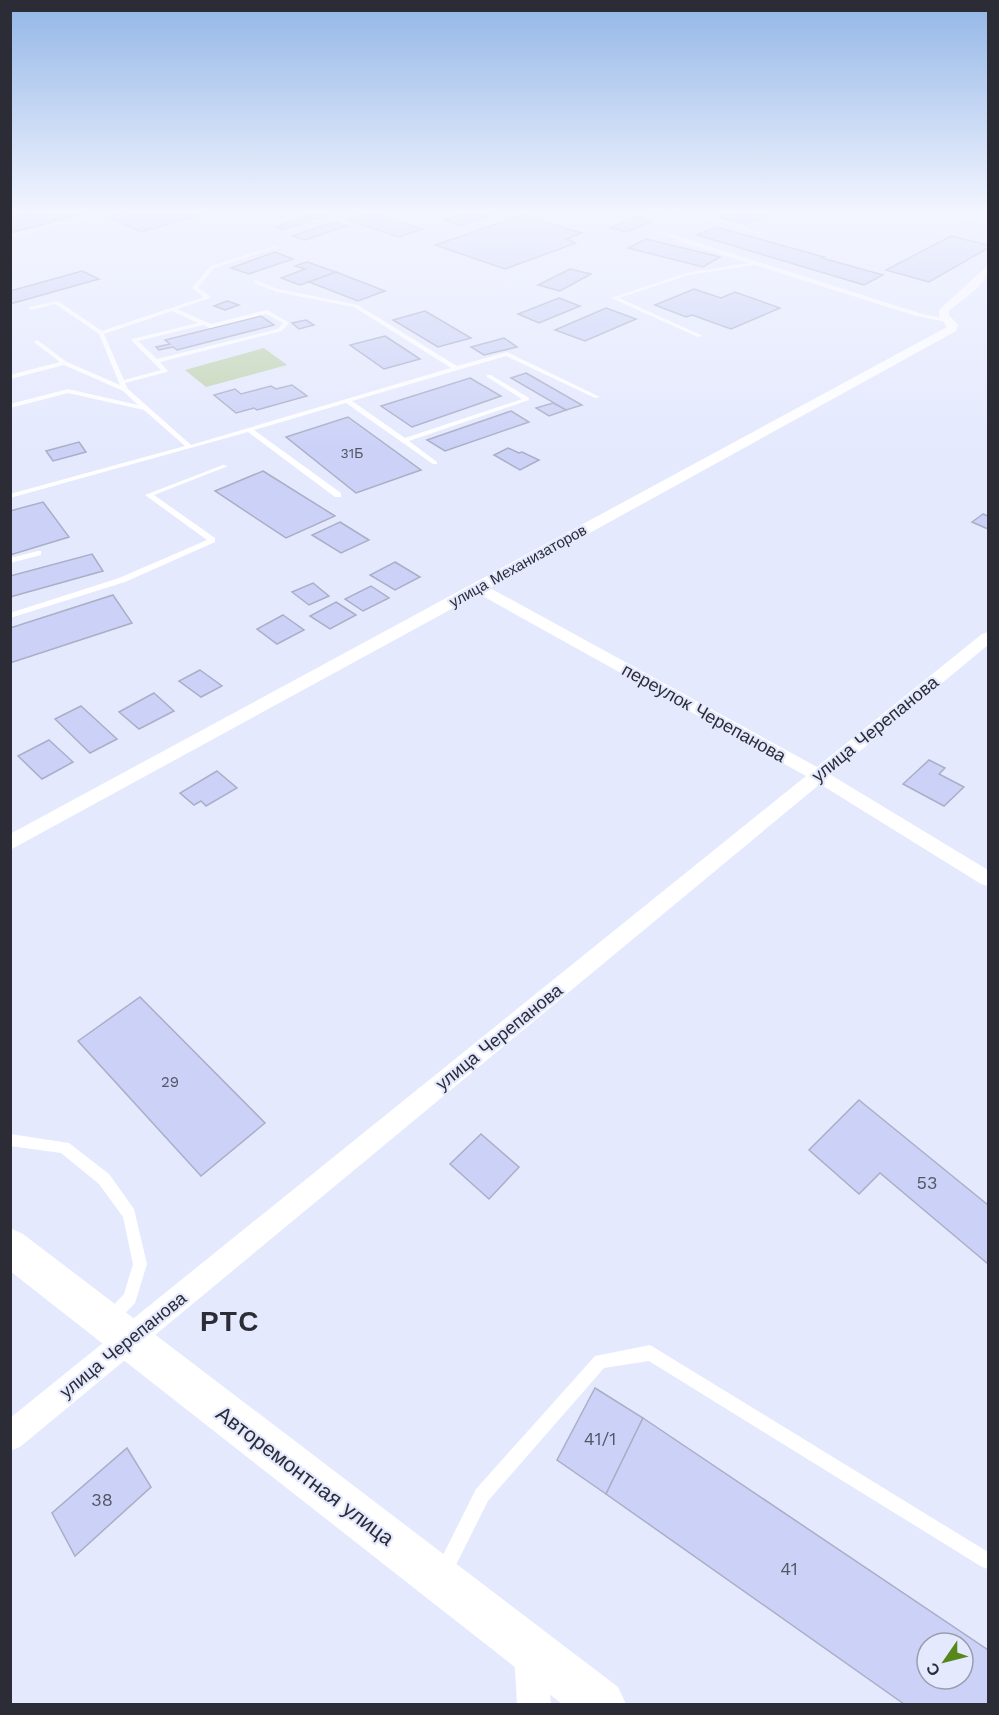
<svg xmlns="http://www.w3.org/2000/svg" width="999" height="1715" font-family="'Work Sans',sans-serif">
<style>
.green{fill:#c1d4b1}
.building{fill:#ccd2f7;stroke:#aaaec6;stroke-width:1.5;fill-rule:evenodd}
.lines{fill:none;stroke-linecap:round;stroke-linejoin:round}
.lane{fill:#fff;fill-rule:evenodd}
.street{fill:#fff;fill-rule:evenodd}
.secondary{fill:#fff;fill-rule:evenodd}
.labels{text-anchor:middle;stroke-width:4.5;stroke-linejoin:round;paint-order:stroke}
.far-number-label{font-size:14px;fill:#535666}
.far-street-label{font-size:15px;fill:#2b2c36;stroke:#e5e9fe}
.number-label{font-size:15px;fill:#535666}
.street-label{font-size:18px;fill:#2b2c36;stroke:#e5e9fe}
.near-number-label{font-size:18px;fill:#535666}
.near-street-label{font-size:21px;fill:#2b2c36;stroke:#e5e9fe}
.near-district-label{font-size:28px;font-weight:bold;letter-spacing:1.5px;fill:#2b2c36;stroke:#e5e9fe}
</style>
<rect width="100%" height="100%" fill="#e5e9fe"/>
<path class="green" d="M 264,348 L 287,365 L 206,387 L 185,370 Z"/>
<g class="building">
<path d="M 19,209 L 34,209 L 39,211 L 10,219 L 10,211 Z"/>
<path d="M 34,209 L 101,209 L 10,233 L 10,219 L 39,211 Z"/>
<path d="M 138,209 L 221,209 L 141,232 L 108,217 Z"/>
<path d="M 479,209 L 510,209 L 461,226 L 445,220 Z"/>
<path d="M 631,209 L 687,209 L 675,214 L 667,212 L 656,216 Z"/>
<path d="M 738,209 L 781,209 L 746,224 L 719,217 Z"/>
<path d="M 369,212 L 423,229 L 399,237 L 346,220 Z"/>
<path d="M 318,213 L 326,216 L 282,230 L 275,227 Z"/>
<path d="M 523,215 L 582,233 L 566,239 L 576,243 L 505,269 L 435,245 Z"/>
<path d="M 636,217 L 652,222 L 626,232 L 610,228 Z"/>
<path d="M 334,222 L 347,226 L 305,240 L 292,236 Z"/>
<path d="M 716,227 L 824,257 L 822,258 L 883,275 L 864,285 L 697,235 Z"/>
<path d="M 951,236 L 988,245 L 988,248 L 929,282 L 886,270 Z"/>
<path d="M 646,239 L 720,257 L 703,267 L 628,248 Z"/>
<path d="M 275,252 L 293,259 L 249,274 L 231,268 Z"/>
<path d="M 307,262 L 336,272 L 300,285 L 281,278 L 305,269 L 295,266 Z"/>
<path d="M 570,269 L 591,274 L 560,291 L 538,285 Z"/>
<path d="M 82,271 L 99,279 L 10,304 L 10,291 Z"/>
<path d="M 336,272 L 385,291 L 358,301 L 309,282 Z"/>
<path d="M 694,289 L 721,298 L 735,292 L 780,308 L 731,329 L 692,315 L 686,317 L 655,305 Z"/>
<path d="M 559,298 L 580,306 L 539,323 L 518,314 Z"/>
<path d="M 227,301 L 239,305 L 225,310 L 214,306 Z"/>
<path d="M 606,308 L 636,319 L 585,341 L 555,330 Z"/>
<path d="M 425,311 L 471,338 L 438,347 L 393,320 Z"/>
<path d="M 261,316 L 274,325 L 177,350 L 173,347 L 159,350 L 156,347 L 170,344 L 165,340 Z"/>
<path d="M 306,320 L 314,325 L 299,329 L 292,323 Z"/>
<path d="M 385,336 L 420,359 L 384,369 L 350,345 Z"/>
<path d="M 504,338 L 517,347 L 484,355 L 471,347 Z"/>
<path d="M 526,373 L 582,405 L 566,410 L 511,378 Z"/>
<path d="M 470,378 L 501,396 L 412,427 L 381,406 Z"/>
<path d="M 292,385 L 307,396 L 257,410 L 254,408 L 236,413 L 214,395 L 235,389 L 241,394 L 271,386 L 276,389 Z"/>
<path d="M 553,403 L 566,410 L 549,416 L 536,408 Z"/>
<path d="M 511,411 L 529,422 L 445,451 L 427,440 Z"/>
<path d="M 348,417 L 421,470 L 356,493 L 286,437 Z"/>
<path d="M 79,442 L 86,452 L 53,461 L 46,451 Z"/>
<path d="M 508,448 L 519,453 L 522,452 L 539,460 L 520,470 L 494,455 Z"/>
<path d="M 263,471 L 335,516 L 286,538 L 215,491 Z"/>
<path d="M 43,502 L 69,537 L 10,555 L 10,511 Z"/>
<path d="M 983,514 L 988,516 L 988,529 L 972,522 Z"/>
<path d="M 340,522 L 369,540 L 341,553 L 312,535 Z"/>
<path d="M 92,554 L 103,571 L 10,597 L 10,576 Z"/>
<path d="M 395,562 L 420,577 L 395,590 L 370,575 Z"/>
<path d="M 313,583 L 329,596 L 309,605 L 292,592 Z"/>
<path d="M 371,586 L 389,598 L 363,611 L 345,599 Z"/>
<path d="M 113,595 L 132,623 L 10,663 L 10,628 Z"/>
<path d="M 336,602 L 356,615 L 330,629 L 310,616 Z"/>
<path d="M 283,615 L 304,630 L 277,644 L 257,629 Z"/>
<path d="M 200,670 L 222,686 L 201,697 L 179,681 Z"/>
<path d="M 154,693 L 174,711 L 139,729 L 119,712 Z"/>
<path d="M 81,706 L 117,739 L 90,753 L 55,719 Z"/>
<path d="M 49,740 L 73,762 L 42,779 L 18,756 Z"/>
<path d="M 929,760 L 945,768 L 939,774 L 964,787 L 944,806 L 903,784 Z"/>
<path d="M 217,771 L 237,788 L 206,806 L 201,801 L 194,805 L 180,793 Z"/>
<path d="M 140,997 L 265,1123 L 201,1176 L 78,1041 Z"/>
<path d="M 859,1100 L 988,1205 L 988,1264 L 880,1173 L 859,1194 L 809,1150 Z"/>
<path d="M 481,1134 L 519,1167 L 489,1199 L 450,1164 Z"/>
<path d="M 595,1388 L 643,1418 L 606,1494 L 557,1460 Z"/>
<path d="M 643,1418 L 988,1650 L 988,1704 L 904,1704 L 606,1494 ZM 927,1643 L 963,1643 L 963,1679 L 927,1679 Z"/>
<path d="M 127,1448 L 151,1487 L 75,1556 L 52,1513 Z"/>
</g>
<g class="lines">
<g class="lane">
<path d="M 108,209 L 116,209 L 10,238 L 10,235 Z"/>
<path d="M 698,209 L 703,209 L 712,217 L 763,233 L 759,234 L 708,219 Z"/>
<path d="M 652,228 L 919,313 L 950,320 L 947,322 L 916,316 L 755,265 L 689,275 L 619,298 L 703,336 L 698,337 L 611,298 L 686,273 L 749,263 L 691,245 L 652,230 Z"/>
<path d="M 275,246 L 279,247 L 214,268 L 198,288 L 210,296 L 210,298 L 177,309 L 211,324 L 267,310 L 288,322 L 289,323 L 282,331 L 160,362 L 168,371 L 167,372 L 125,383 L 128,389 L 191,445 L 451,368 L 354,307 L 277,292 L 254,283 L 256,280 L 278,289 L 358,305 L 457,366 L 507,352 L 600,397 L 595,398 L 506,356 L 352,401 L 405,438 L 522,399 L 487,377 L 487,375 L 491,375 L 529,398 L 529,400 L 409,441 L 437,462 L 437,464 L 433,464 L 346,403 L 254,430 L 341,493 L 341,497 L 335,497 L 248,432 L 10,498 L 10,494 L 185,446 L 144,410 L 68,393 L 10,408 L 10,404 L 68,389 L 138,405 L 123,391 L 64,365 L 10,379 L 10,375 L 60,362 L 35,343 L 34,342 L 37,340 L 67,362 L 120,385 L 99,334 L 55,304 L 31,310 L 28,308 L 29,307 L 58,301 L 102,331 L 204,297 L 192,288 L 210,266 ZM 172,311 L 198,323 L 132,339 L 132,341 L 161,370 L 124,380 L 104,334 ZM 266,314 L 283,323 L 278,329 L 157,359 L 138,341 L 203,325 L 210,328 Z"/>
<path d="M 223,465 L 228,466 L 154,495 L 215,538 L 215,542 L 125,582 L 10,618 L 10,613 L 119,578 L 207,540 L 145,495 Z"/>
<path d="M 38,551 L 41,551 L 41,555 L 10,563 L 10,558 Z"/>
<path d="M 10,1134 L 69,1143 L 109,1174 L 134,1209 L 147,1264 L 135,1303 L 115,1324 L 110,1326 L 105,1324 L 103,1319 L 105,1314 L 124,1294 L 133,1264 L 123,1217 L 99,1184 L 61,1153 L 10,1146 Z"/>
<path d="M 650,1345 L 988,1552 L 988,1569 L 982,1567 L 649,1361 L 604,1368 L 488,1501 L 450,1577 L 444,1580 L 438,1577 L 435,1571 L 476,1489 L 595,1356 Z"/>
</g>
<g class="street">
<path d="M 935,209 L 950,209 L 988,219 L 988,224 Z"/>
<path d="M 988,265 C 990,284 962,299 949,311 L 949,315 L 958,325 L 956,331 L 490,588 L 817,767 L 982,634 L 988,632 L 988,645 L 831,775 L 988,870 L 988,886 L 981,884 L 820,784 L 20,1447 L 10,1451 L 10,1418 L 806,776 L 479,594 L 10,850 L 10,834 L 947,327 L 939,316 L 939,310 Z"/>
<path d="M 530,1638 L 542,1642 L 546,1654 L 551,1704 L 517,1704 L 514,1654 L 518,1642 Z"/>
</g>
<path class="secondary" d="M 10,1228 L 23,1234 L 618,1687 L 626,1704 L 562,1704 L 10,1271 Z"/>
</g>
<linearGradient id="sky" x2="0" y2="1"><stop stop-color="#92b6e7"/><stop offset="0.47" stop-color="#f3f5ff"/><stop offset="1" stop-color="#f3f5ff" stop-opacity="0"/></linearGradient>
<rect width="999" height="449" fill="url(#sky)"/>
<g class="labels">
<g class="far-number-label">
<text x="352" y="458">31Б</text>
</g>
<g class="far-street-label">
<text transform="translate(518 566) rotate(-29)" y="5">улица Механизаторов</text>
</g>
<g class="number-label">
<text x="170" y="1087">29</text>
</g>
<g class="street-label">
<text transform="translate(704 713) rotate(29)" y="6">переулок Черепанова</text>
<text transform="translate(875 729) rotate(-39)" y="6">улица Черепанова</text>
<text transform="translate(499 1037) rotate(-39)" y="6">улица Черепанова</text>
<text transform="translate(123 1345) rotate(-39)" y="6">улица Черепанова</text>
</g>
<g class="near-number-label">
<text x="927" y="1189">53</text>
<text x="600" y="1445">41/1</text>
<text x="102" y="1506">38</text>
<text x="789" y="1575">41</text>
</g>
<g class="near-street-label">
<text transform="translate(305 1476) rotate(37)" y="7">Авторемонтная улица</text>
</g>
<g class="near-district-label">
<text x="230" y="1331">РТС</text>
</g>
</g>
<rect width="999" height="1715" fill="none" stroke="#2b2c36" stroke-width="24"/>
<g transform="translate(945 1661) rotate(235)"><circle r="28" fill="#e5e9fe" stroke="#9b9dae" stroke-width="1.5"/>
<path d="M0-4.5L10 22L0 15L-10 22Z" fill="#57871a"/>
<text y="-9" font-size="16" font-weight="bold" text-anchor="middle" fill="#2b2c36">С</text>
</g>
</svg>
